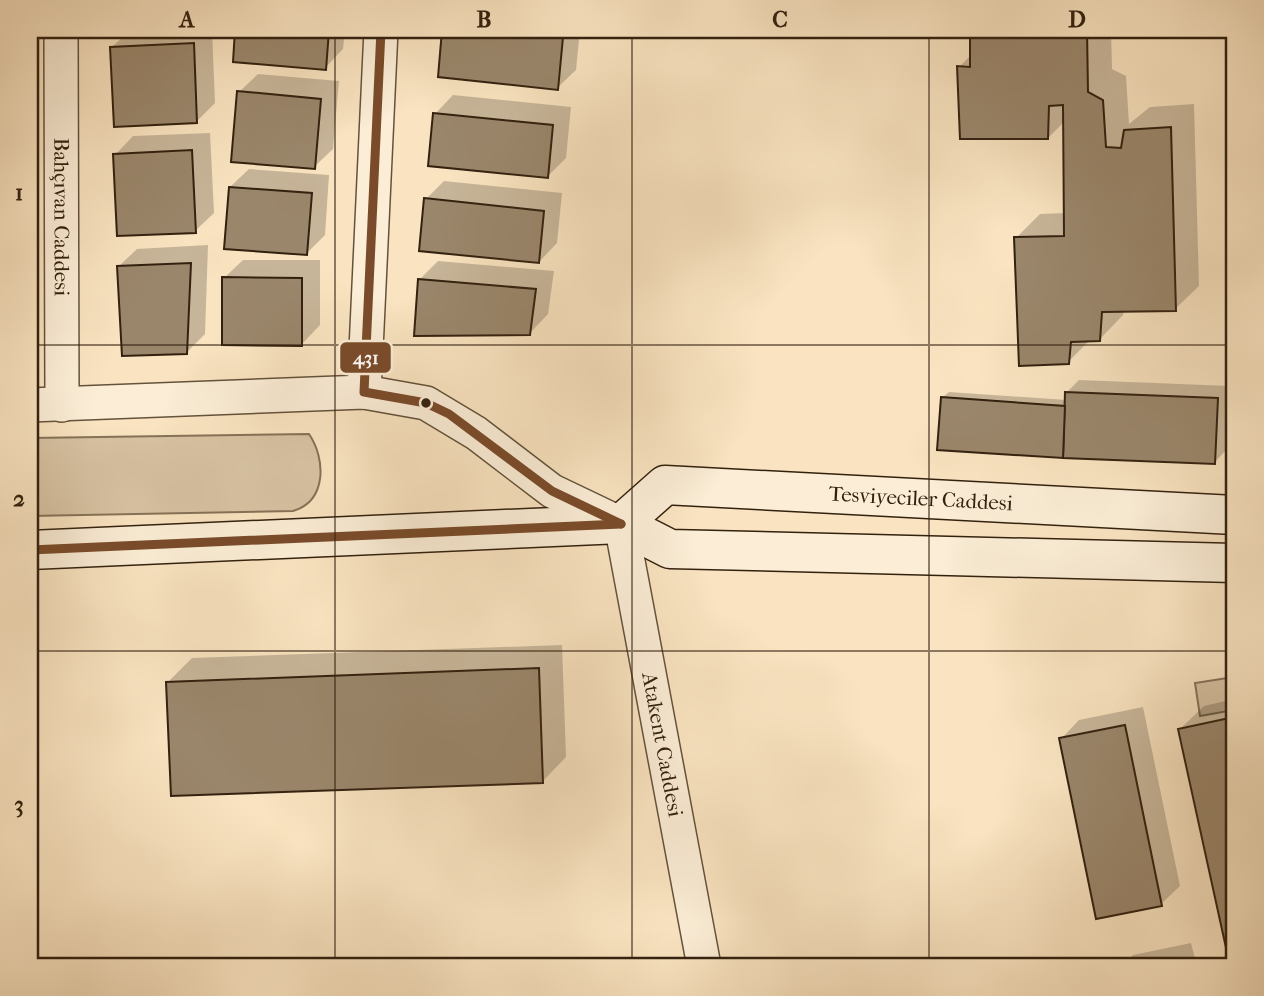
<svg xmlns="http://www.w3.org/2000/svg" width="1264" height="996" font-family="'IM FELL French Canon',serif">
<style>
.green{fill:#d7c2a2;stroke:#857258;stroke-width:2}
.shadow{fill:#0003}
.building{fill:#9a866b;stroke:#33210f;stroke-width:2}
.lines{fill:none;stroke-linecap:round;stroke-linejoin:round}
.street-casing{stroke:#64523b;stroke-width:36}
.secondary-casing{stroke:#33210f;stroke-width:41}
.street{stroke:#fbedd6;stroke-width:33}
.secondary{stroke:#fbedd6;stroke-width:38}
.bus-1-casing{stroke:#fbedd6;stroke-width:14}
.bus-1{stroke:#7a4b2a;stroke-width:9}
.grid{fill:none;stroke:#33210f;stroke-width:2;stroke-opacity:0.55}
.bus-dot{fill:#33210f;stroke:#fbedd6;stroke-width:2.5}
.labels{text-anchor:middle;stroke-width:5;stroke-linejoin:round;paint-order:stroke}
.street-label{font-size:21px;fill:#33210f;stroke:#fbedd6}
.line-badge{stroke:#fbedd6;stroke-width:2.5}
.badge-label{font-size:19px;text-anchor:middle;font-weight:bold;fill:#fff}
.neatline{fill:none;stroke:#33210f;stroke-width:2.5}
.grid-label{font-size:23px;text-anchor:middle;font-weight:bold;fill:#33210f}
</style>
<rect width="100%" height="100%" fill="#f9e3c0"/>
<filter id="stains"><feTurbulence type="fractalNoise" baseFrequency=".00286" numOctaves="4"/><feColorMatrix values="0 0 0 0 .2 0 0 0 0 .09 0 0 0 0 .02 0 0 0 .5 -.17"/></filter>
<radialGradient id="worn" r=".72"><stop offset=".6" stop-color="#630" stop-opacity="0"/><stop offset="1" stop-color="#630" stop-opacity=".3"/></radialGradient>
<g class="green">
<path d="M 309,434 C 326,459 327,501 293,511 L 30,516 L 30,438 Z"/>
<path d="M 1234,677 L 1234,710 L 1200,716 L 1195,683 Z"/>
</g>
<g class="shadow">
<path d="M 130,30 L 212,30 L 215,103 L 197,121 L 112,47 Z"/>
<path d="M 237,30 L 345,30 L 343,49 L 325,68 L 235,61 Z"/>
<path d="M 444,30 L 580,30 L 576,70 L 557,88 L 439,76 Z"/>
<path d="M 972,30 L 1111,30 L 1112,69 L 1126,76 L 1129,124 L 1150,107 L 1194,104 L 1199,286 L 1175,309 L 1124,310 L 1123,315 L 1100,339 L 1091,339 L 1068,362 L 1016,238 L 1040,214 L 1066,213 L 1065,121 L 1048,138 L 959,67 L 972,54 Z"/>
<path d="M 258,74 L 339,81 L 333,149 L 314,167 L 239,92 Z"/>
<path d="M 453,95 L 571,107 L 566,158 L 547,177 L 435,114 Z"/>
<path d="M 210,133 L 214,213 L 195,231 L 115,155 L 133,136 Z"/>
<path d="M 249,169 L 329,175 L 325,235 L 307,253 L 230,187 Z"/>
<path d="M 444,181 L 562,193 L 557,243 L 539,262 L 426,199 Z"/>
<path d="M 208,245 L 205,334 L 186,353 L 118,267 L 137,249 Z"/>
<path d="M 243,260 L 320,260 L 320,325 L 302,344 L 224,278 Z"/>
<path d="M 438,261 L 554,271 L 548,314 L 530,333 L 420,279 Z"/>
<path d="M 1079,380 L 1230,386 L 1227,449 L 1215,462 L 943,397 L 949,392 L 1067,400 L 1067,392 Z"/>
<path d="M 562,645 L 566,757 L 543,781 L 168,682 L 192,658 Z"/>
<path d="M 1234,699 L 1234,966 L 1233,966 L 1180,729 L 1204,706 Z"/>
<path d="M 1143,707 L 1180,886 L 1161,904 L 1061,739 L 1079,720 Z"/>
<path d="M 1191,943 L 1197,966 L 1122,966 L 1133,955 Z"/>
<path d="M 1107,960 L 1108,966 L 1077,966 Z"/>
</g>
<g class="building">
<path d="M 235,30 L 329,30 L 326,70 L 233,62 Z"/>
<path d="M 442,30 L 492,30 L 563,37 L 558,90 L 438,77 Z"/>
<path d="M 970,30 L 1087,30 L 1088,92 L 1103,100 L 1106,147 L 1121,148 L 1124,130 L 1171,127 L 1176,311 L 1102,312 L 1100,341 L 1071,342 L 1069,364 L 1019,366 L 1014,237 L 1064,236 L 1063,105 L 1049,106 L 1048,139 L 960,139 L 957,66 L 970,67 Z"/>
<path d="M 194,43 L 197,123 L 114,127 L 110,47 Z"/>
<path d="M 237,91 L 321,99 L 315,169 L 231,162 Z"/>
<path d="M 433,113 L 553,125 L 548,178 L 428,166 Z"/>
<path d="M 192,150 L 196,233 L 117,236 L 113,154 Z"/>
<path d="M 229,187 L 312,193 L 307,255 L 224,249 Z"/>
<path d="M 424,198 L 544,211 L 539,263 L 419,251 Z"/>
<path d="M 191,263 L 187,354 L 122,356 L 117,266 Z"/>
<path d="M 222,277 L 302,278 L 302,346 L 222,345 Z"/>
<path d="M 418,279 L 536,289 L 530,335 L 414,336 Z"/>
<path d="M 1065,392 L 1218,398 L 1215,464 L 1063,458 Z"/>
<path d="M 941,397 L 1065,406 L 1063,458 L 937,450 Z"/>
<path d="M 539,668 L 543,783 L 171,796 L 166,682 Z"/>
<path d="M 1234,717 L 1234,966 L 1230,966 L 1178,729 Z"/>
<path d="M 1125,725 L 1162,906 L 1096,919 L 1059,738 Z"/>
<path d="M 1172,961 L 1174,966 L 1146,966 Z"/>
</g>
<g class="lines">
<g class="street-casing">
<g id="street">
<path id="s1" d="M 61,30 L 62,405"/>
<path d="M 364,392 L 381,30"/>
<path id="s2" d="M 30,405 L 364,392 L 426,403 L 476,433 L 552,491 L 621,524 L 704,966"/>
</g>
</g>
<g class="secondary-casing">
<g id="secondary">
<path id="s3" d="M 621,524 L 665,485 L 1234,515"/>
<path d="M 30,550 L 621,524 L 670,549 L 1234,563"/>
</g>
</g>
<use href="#street" class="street"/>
<use href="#secondary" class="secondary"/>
<g class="bus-1-casing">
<g id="bus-1">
<path d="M 381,30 L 364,392 L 426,403 L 449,414 L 552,491 L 621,524"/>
<path d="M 30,550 L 621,524"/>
</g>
</g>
<use href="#bus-1" class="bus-1"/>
</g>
<path class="grid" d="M 335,30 L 335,966M 632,30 L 632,966M 929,30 L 929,966M 30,345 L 1234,345M 30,651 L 1234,651"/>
<circle class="bus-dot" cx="426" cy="403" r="6"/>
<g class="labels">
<g class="street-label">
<text dy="7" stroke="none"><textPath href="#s1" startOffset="187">Bahçıvan Caddesi</textPath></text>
<text dy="7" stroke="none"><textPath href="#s3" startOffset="315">Tesviyeciler Caddesi</textPath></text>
<text dy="7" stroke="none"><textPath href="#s2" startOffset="852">Atakent Caddesi</textPath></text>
</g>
</g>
<rect class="line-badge" x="339" y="341" width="53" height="33" rx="7" fill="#7a4b2a"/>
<g class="badge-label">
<text x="366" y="364">431</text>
</g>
<rect width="1264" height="996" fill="none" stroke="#f9e3c0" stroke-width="77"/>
<rect x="38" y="38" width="1188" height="920" class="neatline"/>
<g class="grid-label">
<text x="187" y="27">A</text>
<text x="484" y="27">B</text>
<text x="780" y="27">C</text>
<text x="1077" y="27">D</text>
<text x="19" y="200">1</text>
<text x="19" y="506">2</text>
<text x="19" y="812">3</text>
</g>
<rect width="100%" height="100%" filter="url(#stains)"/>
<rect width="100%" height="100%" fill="url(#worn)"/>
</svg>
